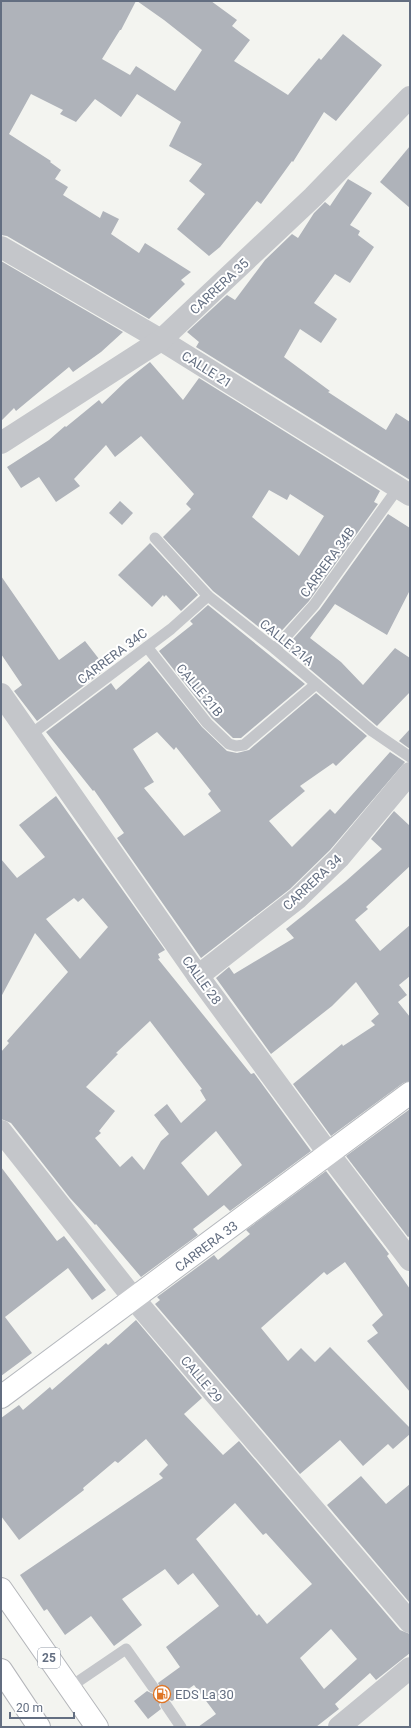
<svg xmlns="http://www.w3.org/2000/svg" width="411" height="1728" font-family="Roboto,sans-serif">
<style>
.building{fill:#afb3ba;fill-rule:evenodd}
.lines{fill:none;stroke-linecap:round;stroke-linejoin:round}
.secondary-casing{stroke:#b6b9be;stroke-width:24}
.highway-casing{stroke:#b4b6ba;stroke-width:24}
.lane{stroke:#c4c6ca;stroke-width:11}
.street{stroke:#c4c6ca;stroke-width:22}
.secondary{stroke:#fff;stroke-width:22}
.highway{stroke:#fff;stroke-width:22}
.labels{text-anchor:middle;stroke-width:4;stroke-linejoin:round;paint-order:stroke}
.shield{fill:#fff;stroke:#929aa7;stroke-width:1}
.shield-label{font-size:12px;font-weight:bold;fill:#636e81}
.street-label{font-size:13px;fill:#636e81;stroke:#fff}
.poi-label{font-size:13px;fill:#636e81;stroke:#fff;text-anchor:start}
</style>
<rect width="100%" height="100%" fill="#f3f4f0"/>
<g class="building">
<path d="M 1,1 L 136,1 L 121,30 L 120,30 L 102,59 L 130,75 L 136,66 L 175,91 L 202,50 L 164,20 L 137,1 L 211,1 L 237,20 L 232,26 L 250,40 L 234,61 L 288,95 L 319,58 L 321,60 L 343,34 L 382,65 L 336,121 L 324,112 L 293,162 L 292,161 L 261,204 L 257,201 L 220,247 L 209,256 L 177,229 L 205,194 L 189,181 L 202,164 L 169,146 L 181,122 L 137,94 L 121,117 L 95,99 L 76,122 L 60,114 L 63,110 L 31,94 L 9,134 L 51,161 L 50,162 L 61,170 L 55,179 L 68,187 L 63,195 L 100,218 L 103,211 L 119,219 L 111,234 L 139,253 L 145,243 L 191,272 L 181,280 L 185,284 L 149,319 L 7,236 L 1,235 Z"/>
<path d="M 410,146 L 410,208 L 380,182 Z"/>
<path d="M 348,179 L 372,193 L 350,225 L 360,231 L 358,235 L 374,247 L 350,283 L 335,274 L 314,303 L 337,319 L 321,343 L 300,329 L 284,357 L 330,391 L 328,392 L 386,430 L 396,413 L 410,422 L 410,480 L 196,347 L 199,342 L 187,332 L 227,295 L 235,300 L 265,260 L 292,234 L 298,238 L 314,213 L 325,202 L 330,206 Z"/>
<path d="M 1,261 L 123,332 L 101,352 L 73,372 L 69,367 L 16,411 L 14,408 L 1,421 Z"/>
<path d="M 150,362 L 183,400 L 199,378 L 380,491 L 374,502 L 378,504 L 309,601 L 274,639 L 213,591 L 163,537 L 191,509 L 186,504 L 194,494 L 141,436 L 115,457 L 106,445 L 74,479 L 80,486 L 56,502 L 39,477 L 21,488 L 7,467 L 49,440 L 65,426 L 66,427 L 99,400 L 102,404 L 126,381 ZM 269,490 L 287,500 L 290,494 L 324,516 L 299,556 L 252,517 Z"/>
<path d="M 120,501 L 133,513 L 122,525 L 109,513 Z"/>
<path d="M 388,514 L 410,528 L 410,590 L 387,635 L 335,604 L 310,638 L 341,662 L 363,685 L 395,648 L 410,658 L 410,692 L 377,726 L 285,648 L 320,609 Z"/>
<path d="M 150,543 L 198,595 L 181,611 L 166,595 L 164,597 L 163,595 L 152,607 L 118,575 Z"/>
<path d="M 1,576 L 59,660 L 85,641 L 99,659 L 95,662 L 102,672 L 37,721 L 14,691 L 22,685 L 1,654 Z"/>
<path d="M 208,605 L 305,684 L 241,738 L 233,738 L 212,718 L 159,651 L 193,624 L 190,621 Z"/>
<path d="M 149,661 L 202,727 L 227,751 L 237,753 L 249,750 L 316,693 L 367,736 L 336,766 L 333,763 L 300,786 L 305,791 L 269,821 L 292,847 L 330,809 L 335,814 L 390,752 L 405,762 L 330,850 L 290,889 L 201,958 L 117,838 L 124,833 L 94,790 L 93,791 L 46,732 L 111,683 L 116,690 ZM 157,732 L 174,750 L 176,747 L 211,791 L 208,794 L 221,811 L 184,836 L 144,788 L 154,782 L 133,749 Z"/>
<path d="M 410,729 L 410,749 L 399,741 Z"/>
<path d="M 56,796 L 165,950 L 158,954 L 160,958 L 158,959 L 251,1074 L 254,1073 L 311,1151 L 230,1211 L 224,1205 L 193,1229 L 198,1235 L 141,1277 L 96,1224 L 95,1225 L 70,1198 L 11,1123 L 1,1119 L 1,1052 L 9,1043 L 7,1041 L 68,972 L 35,933 L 1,997 L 1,859 L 17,878 L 45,857 L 19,825 ZM 74,898 L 78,902 L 83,898 L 108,927 L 80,959 L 46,919 ZM 150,1021 L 202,1089 L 200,1090 L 206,1100 L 181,1123 L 167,1104 L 154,1115 L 169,1134 L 161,1141 L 144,1170 L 132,1156 L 120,1167 L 95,1138 L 101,1133 L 99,1131 L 115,1111 L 86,1087 L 118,1054 L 116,1053 ZM 216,1131 L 242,1165 L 208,1196 L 181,1163 Z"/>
<path d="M 394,811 L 410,826 L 410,866 L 366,907 L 368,909 L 355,920 L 380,951 L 410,925 L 410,976 L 399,985 L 407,995 L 398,1002 L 410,1017 L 410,1081 L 403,1083 L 331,1136 L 293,1084 L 342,1044 L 343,1046 L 375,1025 L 371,1021 L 379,1014 L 356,982 L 332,1006 L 271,1054 L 216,978 L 229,967 L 234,974 L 294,938 L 286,929 L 346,881 L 382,849 L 371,839 Z"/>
<path d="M 410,1109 L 410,1236 L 408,1237 L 346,1156 Z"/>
<path d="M 1,1167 L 57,1241 L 64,1236 L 106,1290 L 92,1300 L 68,1268 L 5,1317 L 32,1353 L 1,1376 Z"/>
<path d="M 326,1171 L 389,1254 L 387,1256 L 410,1289 L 410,1392 L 367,1341 L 378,1333 L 372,1325 L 383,1315 L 345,1262 L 327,1275 L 324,1272 L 261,1328 L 288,1361 L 301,1348 L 315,1362 L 330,1347 L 410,1428 L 410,1434 L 393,1449 L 388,1444 L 363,1466 L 340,1440 L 300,1474 L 155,1304 L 160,1300 L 157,1297 L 214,1255 L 218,1260 L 250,1234 L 246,1230 Z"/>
<path d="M 136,1320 L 202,1398 L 184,1414 L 223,1455 L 239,1441 L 400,1630 L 410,1634 L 410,1653 L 376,1680 L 370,1673 L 335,1704 L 339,1709 L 316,1727 L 198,1727 L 216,1714 L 194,1685 L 172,1701 L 166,1698 L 162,1699 L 159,1705 L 161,1709 L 148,1719 L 134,1701 L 147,1691 L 153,1694 L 157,1692 L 160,1687 L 158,1683 L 180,1667 L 166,1647 L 219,1606 L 193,1573 L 178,1585 L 165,1569 L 122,1599 L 142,1625 L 114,1646 L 91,1616 L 65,1635 L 47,1609 L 44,1611 L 20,1575 L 163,1478 L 159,1474 L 168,1465 L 146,1439 L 118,1463 L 115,1461 L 83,1488 L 84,1490 L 19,1540 L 1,1516 L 1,1418 L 19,1405 L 23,1410 L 50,1387 L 52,1390 L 106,1343 L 108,1345 ZM 235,1503 L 263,1535 L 266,1533 L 312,1584 L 267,1624 L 259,1614 L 257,1616 L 196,1539 ZM 331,1629 L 357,1659 L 324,1689 L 300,1658 Z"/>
<path d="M 361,1476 L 386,1504 L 410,1484 L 410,1603 L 327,1505 Z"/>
</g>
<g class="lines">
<g class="secondary-casing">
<path id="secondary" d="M 1,1397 L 410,1093"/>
</g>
<g class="highway-casing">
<g id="highway">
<path d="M 1,1589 L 97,1727"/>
<path d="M 1,1670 L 39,1727"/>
</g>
</g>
<g class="lane">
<path d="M 155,538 L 208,596 L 275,649 L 372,731 L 410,757"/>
<path d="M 147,647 L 207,723 L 229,744 L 236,746 L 244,745 L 316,684"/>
<path d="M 275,649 L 314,605 L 398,488"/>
<path d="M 30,735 L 171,629 L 208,596"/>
<path d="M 70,1687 L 126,1649 L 153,1687"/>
<path d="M 166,1705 L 181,1727"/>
</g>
<g class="street">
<path d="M 1,247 L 161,340 L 410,495"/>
<path d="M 1,443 L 161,340 L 313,197 L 410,97"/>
<path d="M 1,694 L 198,976 L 329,1154 L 410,1260"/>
<path d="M 198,976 L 298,898 L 339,858 L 410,773"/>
<path d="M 1,1131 L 134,1299 L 410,1622"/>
<path d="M 339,1727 L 410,1668"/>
</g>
<use href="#secondary" class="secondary"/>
<use href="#highway" class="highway"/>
</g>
<defs>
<g id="fuel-ring" transform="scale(0.9)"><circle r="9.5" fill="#fff" stroke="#df7525" stroke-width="1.5"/><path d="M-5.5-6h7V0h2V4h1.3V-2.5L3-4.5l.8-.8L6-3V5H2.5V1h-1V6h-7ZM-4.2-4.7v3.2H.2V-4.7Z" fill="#df7525"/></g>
</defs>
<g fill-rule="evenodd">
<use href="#fuel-ring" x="162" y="1694"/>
</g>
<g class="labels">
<rect class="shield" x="38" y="1648" width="22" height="20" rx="3"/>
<g class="shield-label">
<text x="49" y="1662">25</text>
</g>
<g class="street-label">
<text transform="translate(219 286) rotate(-43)" y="5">CARRERA 35</text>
<text transform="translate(207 369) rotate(32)" y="5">CALLE 21</text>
<text transform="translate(327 562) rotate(-54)" y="5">CARRERA 34B</text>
<text transform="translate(287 642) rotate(39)" y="5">CALLE 21A</text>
<text transform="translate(112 656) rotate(-37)" y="5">CARRERA 34C</text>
<text transform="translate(200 690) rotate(50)" y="5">CALLE 21B</text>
<text transform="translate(312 882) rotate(-43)" y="5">CARRERA 34</text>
<text transform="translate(202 980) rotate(54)" y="5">CALLE 28</text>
<text transform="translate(206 1246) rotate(-37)" y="5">CARRERA 33</text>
<text transform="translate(202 1379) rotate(50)" y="5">CALLE 29</text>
</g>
<g class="poi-label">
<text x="175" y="1699">EDS La 30</text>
</g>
</g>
<rect width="411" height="1728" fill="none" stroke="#636e81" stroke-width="4"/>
<path d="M10 1712v6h64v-6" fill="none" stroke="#636e81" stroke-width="2"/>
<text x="16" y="1712" font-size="12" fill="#636e81" stroke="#ffffff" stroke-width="3" paint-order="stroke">20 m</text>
</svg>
